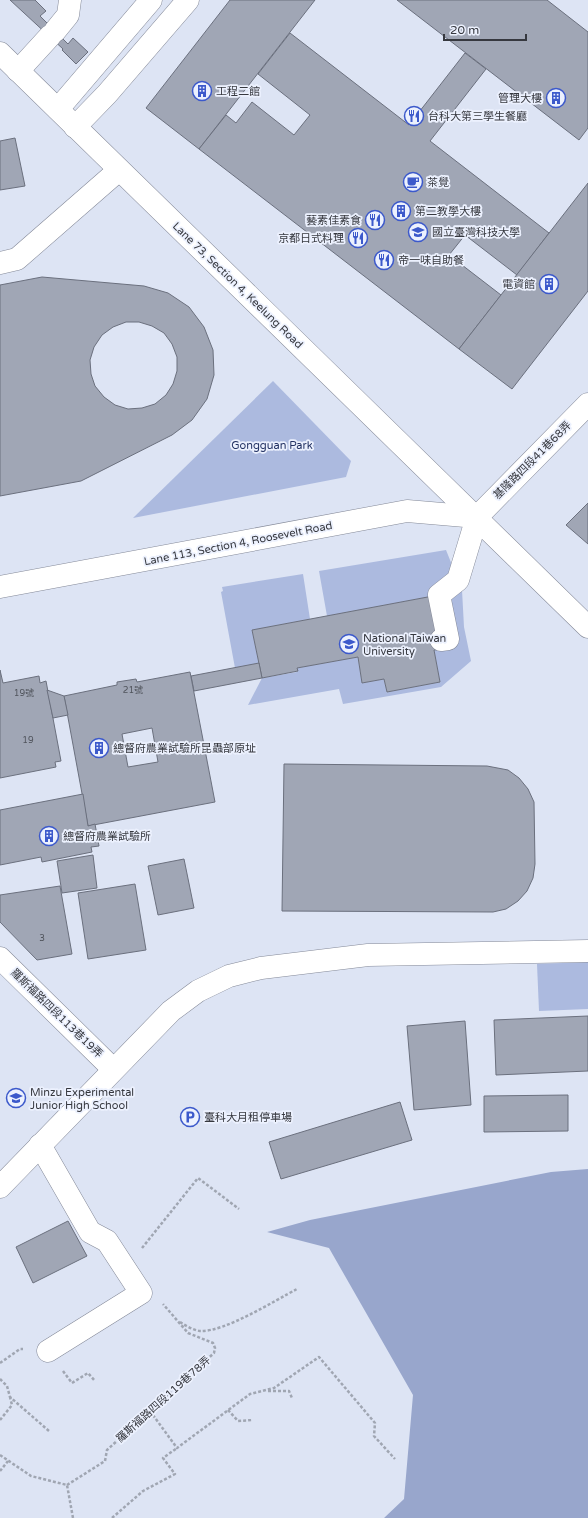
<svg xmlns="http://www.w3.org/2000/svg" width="588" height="1518" font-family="'Varela Round','Noto Sans TC',sans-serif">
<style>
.green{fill:#acbadf}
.forest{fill:#98a6cc}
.building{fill:#a0a6b5;stroke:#6b707e;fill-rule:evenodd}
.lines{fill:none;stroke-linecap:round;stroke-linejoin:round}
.minor-casing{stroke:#848998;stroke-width:23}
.path{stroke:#a0a6b2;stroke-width:2.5;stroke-dasharray:3 2;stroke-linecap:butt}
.minor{stroke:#fff;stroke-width:22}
.labels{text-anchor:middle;stroke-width:3.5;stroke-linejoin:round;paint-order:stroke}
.number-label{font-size:9px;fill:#50545c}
.poi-label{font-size:11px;fill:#36383f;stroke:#ecf1fe;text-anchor:start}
.street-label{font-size:11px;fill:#36383f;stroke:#ecf1fe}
.park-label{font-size:11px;fill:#233263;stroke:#ecf1fe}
</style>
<rect width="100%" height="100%" fill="#dde4f4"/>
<g class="green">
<path d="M 273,381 L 351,461 L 346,477 L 133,518 Z"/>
<path d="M 446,550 L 462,590 L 464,627 L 471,661 L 441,687 L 343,704 L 339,689 L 248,705 L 262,678 L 297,672 L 297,668 L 358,657 L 362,683 L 384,679 L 387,692 L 440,682 L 434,650 L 442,649 L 433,596 L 327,616 L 319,571 Z"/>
<path d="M 303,574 L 310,619 L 252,630 L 259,663 L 235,668 L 221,592 L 223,591 L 222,587 Z"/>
<path d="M 588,962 L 588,1009 L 539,1011 L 537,964 Z"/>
</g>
<path class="forest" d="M 588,1169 L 588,1518 L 384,1518 L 404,1499 L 413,1395 L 329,1248 L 267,1232 L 310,1220 L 551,1172 Z"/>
<g class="building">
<path d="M 10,0 L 35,0 L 46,11 L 40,16 L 68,44 L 73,38 L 88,52 L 76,64 L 62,50 L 63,49 Z"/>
<path d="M 230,0 L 315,0 L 199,149 L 146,108 Z"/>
<path d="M 397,0 L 547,0 L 588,32 L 588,128 L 579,140 Z"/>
<path d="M 290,33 L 409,125 L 465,53 L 486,69 L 430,141 L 549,233 L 517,275 L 465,235 L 449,255 L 501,295 L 459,349 L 199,149 L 226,115 L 236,123 L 252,102 L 294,135 L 310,115 L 258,74 Z"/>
<path d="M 15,138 L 25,186 L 0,190 L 0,141 Z"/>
<path d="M 588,183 L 588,291 L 512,389 L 459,349 Z"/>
<path d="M 42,277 L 144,286 L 168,293 L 189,307 L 204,327 L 213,350 L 214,375 L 207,399 L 192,420 L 172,435 L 81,481 L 0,496 L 0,285 ZM 126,322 L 139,322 L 152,326 L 164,333 L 172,344 L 177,357 L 177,371 L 173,384 L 166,395 L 155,404 L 142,408 L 128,409 L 115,405 L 104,397 L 95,386 L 91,374 L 90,360 L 94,347 L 102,335 L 113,327 Z"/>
<path d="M 588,503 L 588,544 L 566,525 Z"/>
<path d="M 433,596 L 443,649 L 434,650 L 440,682 L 387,692 L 384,679 L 362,683 L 358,657 L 297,668 L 298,671 L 262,678 L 252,630 Z"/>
<path d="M 259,663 L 262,678 L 194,691 L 191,676 Z"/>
<path d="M 0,670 L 3,683 L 39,676 L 40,683 L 46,681 L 61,761 L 55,762 L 56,767 L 0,778 Z"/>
<path d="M 190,672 L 215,802 L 88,826 L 64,696 L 117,685 L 117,682 L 136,679 L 137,682 ZM 152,728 L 158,762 L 128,767 L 122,734 Z"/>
<path d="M 47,690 L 64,696 L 68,715 L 53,718 Z"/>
<path d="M 284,764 L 487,766 L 508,770 L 519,778 L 528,789 L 534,802 L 535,864 L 533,878 L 527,891 L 518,901 L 506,909 L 493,912 L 282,911 Z"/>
<path d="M 83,794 L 88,826 L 95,824 L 99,846 L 91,847 L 92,852 L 42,862 L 41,857 L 0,865 L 0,810 Z"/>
<path d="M 93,855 L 97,888 L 62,893 L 57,861 Z"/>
<path d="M 184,859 L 194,908 L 158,915 L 148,866 Z"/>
<path d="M 135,884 L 146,950 L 88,959 L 78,893 Z"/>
<path d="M 60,886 L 72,954 L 37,960 L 0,922 L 0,895 Z"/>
<path d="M 588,1016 L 588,1071 L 496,1075 L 494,1020 Z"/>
<path d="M 465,1021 L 471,1105 L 414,1110 L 407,1026 Z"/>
<path d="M 568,1095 L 568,1131 L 484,1132 L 484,1096 Z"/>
<path d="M 400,1102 L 412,1140 L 281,1179 L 269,1142 Z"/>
<path d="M 68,1221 L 87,1256 L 33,1283 L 16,1247 Z"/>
</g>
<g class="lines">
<g class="minor-casing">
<g id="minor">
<path d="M 55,31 L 68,15 L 70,0"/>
<path d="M 0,53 L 588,627"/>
<path d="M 18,71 L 50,36"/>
<path d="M 58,109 L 151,0"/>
<path d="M 75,127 L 107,94 L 188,0"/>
<path d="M 0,263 L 17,259 L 119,170"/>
<path d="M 0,587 L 407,511 L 477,517"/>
<path d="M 441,640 L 448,639 L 439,595 L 458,580 L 477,517 L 588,404"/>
<path d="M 0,958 L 113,1069"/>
<path d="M 40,1145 L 90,1232 L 107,1241 L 141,1293 L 48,1351"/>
<path d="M 0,1187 L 171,1011 L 198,991 L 229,976 L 261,968 L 368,955 L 588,951"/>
</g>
</g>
<g class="path">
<path d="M 142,1248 L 198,1178 L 239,1209"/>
<path d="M 180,1322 C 186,1326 193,1330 200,1331 C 225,1332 274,1301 297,1289"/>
<path d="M 0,1363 L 20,1349 L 23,1349"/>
<path d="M 63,1371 L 72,1383 L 88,1373 L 95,1381"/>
<path d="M 0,1379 L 7,1386 L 10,1397 L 49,1431"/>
<path d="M 268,1391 L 289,1391 L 292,1398"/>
<path d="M 228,1410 L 238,1421 L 253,1420"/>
<path d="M 150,1411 L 177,1448 L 250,1394 L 274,1388 L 319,1357 L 375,1423 L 374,1436 L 395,1459"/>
<path d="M 0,1420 L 12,1405 L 10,1397"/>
<path d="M 0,1455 L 31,1476 L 67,1485 L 73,1518"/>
<path d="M 0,1471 L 8,1461"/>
<path d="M 67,1485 L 105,1461 L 107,1450 L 214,1353 L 215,1348 L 213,1343 L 188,1333 L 163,1304"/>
<path d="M 112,1518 L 143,1491 L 175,1474 L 163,1458 L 177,1448"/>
</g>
<use href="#minor" class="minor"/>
</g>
<defs>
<g id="building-ring" transform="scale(1)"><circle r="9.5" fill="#ecf1fe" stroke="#3c59cb" stroke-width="1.5"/><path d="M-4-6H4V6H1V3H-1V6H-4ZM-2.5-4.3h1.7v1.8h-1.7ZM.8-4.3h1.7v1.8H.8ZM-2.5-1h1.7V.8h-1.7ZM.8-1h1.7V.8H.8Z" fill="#3c59cb"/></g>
<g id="restaurant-ring" transform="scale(1)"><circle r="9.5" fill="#ecf1fe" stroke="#3c59cb" stroke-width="1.5"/><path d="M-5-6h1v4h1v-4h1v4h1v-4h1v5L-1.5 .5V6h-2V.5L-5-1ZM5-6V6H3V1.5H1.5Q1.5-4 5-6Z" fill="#3c59cb"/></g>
<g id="cafe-ring" transform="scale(1)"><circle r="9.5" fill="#ecf1fe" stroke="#3c59cb" stroke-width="1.5"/><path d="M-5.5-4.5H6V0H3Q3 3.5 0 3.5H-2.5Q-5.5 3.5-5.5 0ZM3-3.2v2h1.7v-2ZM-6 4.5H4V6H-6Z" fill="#3c59cb"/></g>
<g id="university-ring" transform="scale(1)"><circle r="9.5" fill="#ecf1fe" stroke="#3c59cb" stroke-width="1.5"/><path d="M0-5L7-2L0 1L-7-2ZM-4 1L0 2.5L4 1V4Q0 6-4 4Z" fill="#3c59cb"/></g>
<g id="school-ring" transform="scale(1)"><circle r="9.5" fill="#ecf1fe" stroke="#3c59cb" stroke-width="1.5"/><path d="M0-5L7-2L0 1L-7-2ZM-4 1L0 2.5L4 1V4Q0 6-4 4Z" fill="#3c59cb"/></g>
<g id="parking-ring" transform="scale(1)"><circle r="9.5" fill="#ecf1fe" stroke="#3c59cb" stroke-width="1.5"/><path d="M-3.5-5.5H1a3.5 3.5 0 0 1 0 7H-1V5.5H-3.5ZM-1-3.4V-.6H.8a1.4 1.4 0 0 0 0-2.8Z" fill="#3c59cb"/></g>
</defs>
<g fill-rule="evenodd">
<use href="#building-ring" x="202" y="91"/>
<use href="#building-ring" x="556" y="98"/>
<use href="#restaurant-ring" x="414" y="116"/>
<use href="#cafe-ring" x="413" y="182"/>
<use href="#building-ring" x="401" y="211"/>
<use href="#restaurant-ring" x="375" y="220"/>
<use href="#university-ring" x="418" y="232"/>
<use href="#restaurant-ring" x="358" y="238"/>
<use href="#restaurant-ring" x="384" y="260"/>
<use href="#building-ring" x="549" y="284"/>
<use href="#university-ring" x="349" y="644"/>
<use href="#building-ring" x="99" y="748"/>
<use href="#building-ring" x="49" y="836"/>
<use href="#school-ring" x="16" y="1098"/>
<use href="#parking-ring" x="190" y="1117"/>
</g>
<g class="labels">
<g class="number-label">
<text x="133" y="693">21號</text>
<text x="24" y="696">19號</text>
<text x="28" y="743">19</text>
<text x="42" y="941">3</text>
</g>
<g class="poi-label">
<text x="216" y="95">工程二館</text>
<text x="542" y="102" text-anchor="end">管理大樓</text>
<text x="428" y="120">台科大第三學生餐廳</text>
<text x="427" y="186">茶覺</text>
<text x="415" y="215">第二教學大樓</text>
<text x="361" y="224" text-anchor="end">藝素佳素食</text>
<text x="432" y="236">國立臺灣科技大學</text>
<text x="344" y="242" text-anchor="end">京都日式料理</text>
<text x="398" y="264">帝一味自助餐</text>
<text x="535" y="288" text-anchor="end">電資館</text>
<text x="363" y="642">National Taiwan<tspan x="363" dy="13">University</tspan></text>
<text x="113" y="752">總督府農業試驗所昆蟲部原址</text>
<text x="63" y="840">總督府農業試驗所</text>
<text x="30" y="1096">Minzu Experimental<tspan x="30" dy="13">Junior High School</tspan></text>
<text x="204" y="1121">臺科大月租停車場</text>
</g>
<g class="street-label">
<text transform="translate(238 285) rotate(44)" y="4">Lane 73, Section 4, Keelung Road</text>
<text transform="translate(532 460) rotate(-45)" y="4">基隆路四段41巷68弄</text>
<text transform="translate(238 543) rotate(-11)" y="4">Lane 113, Section 4, Roosevelt Road</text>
<text transform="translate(57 1013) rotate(44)" y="4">羅斯福路四段113巷19弄</text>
<text transform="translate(163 1399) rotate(-42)" y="4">羅斯福路四段119巷78弄</text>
</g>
<g class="park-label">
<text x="272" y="449">Gongguan Park</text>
</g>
</g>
<path d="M444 34v6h82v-6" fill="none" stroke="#36383f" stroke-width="2"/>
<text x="450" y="34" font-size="12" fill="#36383f" stroke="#ecf1fe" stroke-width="3" paint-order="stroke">20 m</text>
</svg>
